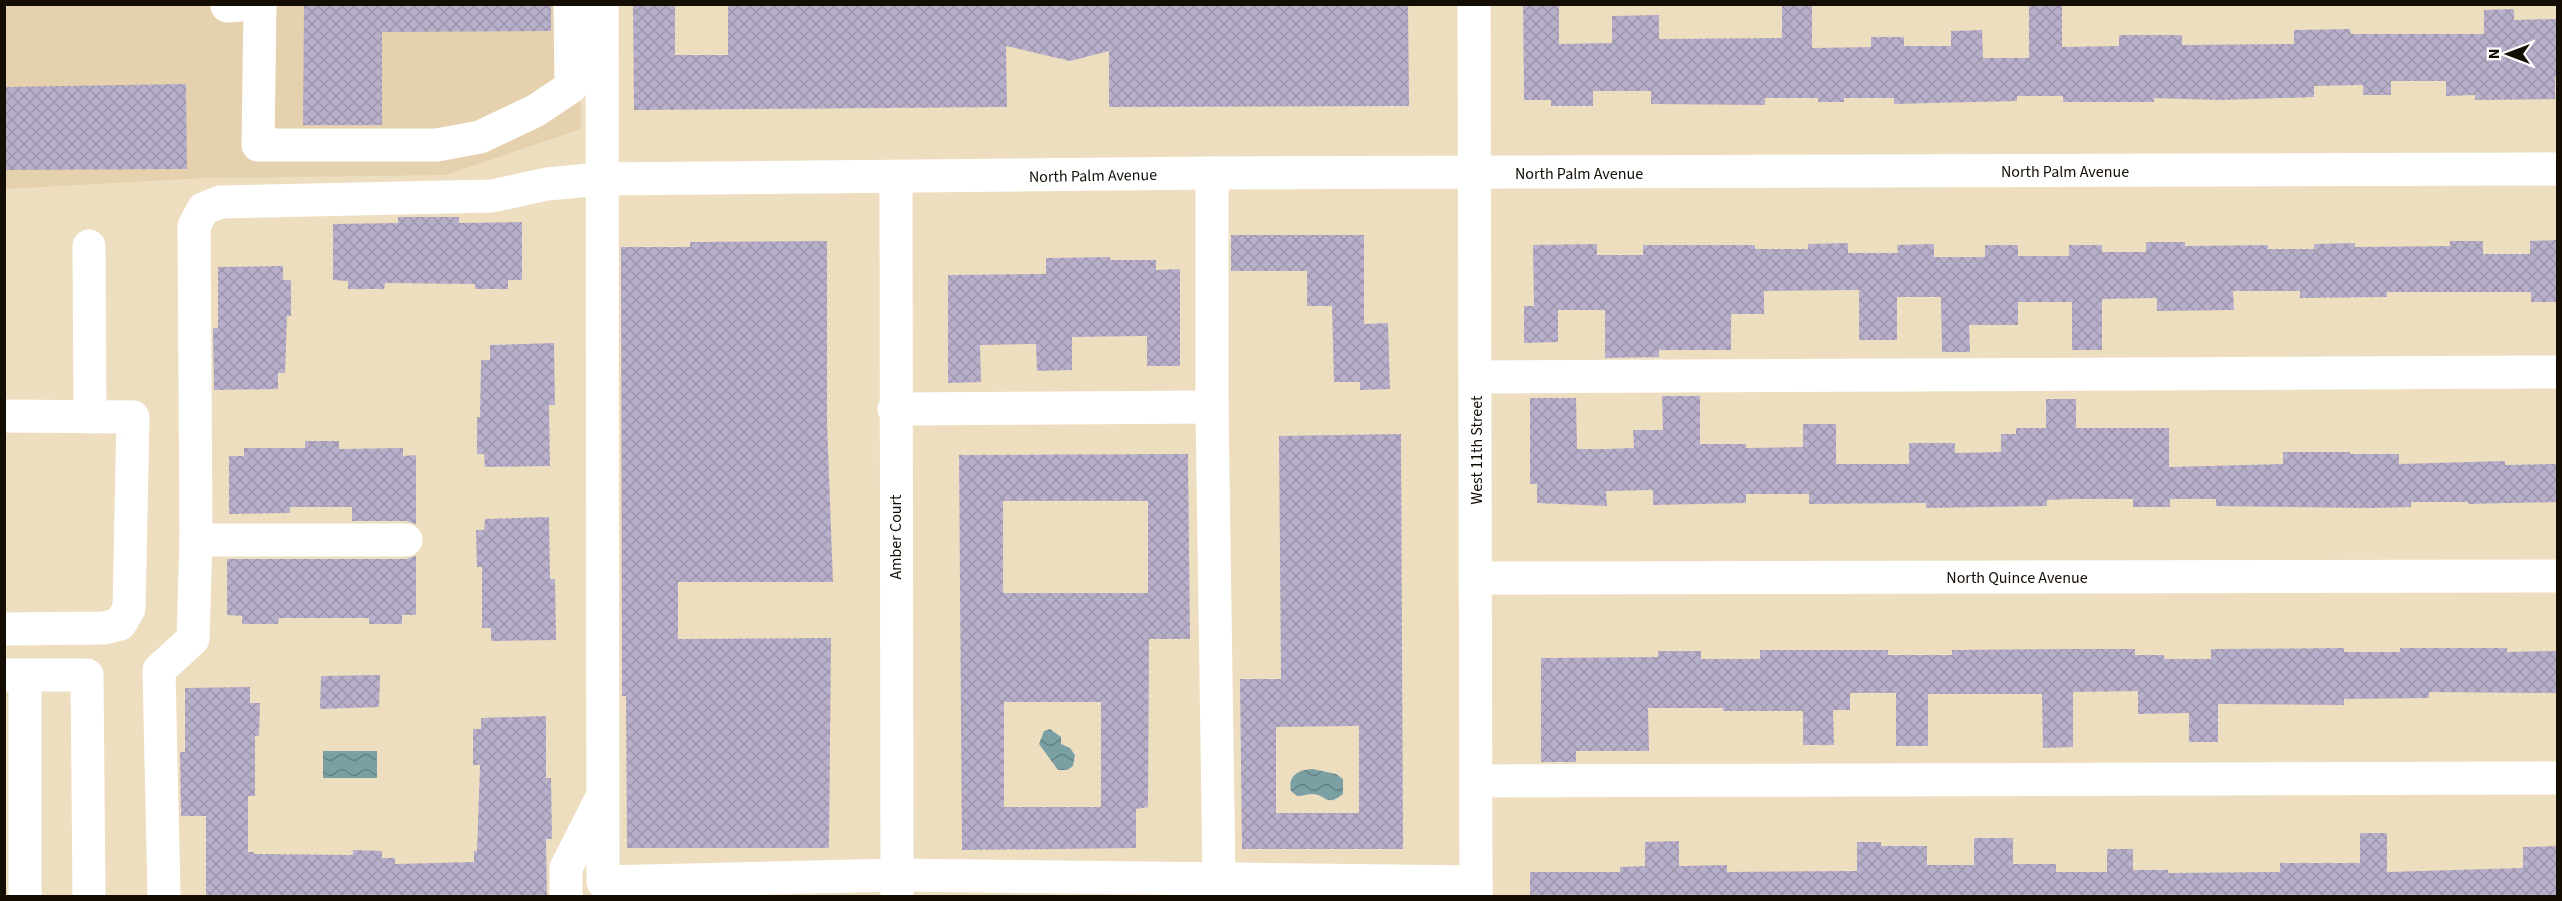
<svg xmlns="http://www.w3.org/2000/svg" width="2562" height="901" font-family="'Source Sans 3',sans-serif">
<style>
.built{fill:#e5d1ad}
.water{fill:url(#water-waves)}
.building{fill:url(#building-cross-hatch);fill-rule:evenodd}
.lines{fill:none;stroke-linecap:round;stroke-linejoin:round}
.minor{stroke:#fff;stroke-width:33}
.labels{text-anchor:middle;stroke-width:4.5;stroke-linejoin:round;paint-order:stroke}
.street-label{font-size:16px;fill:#130d04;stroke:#fff}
</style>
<defs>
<pattern id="water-waves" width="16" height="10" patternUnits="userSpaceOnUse" patternTransform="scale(1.5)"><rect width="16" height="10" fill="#7ba0a4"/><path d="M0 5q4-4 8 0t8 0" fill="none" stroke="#648183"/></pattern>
<pattern id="building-cross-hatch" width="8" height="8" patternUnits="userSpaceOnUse" patternTransform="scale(1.5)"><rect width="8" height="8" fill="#b8afcb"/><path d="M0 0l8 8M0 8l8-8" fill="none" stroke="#9d95ad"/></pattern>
</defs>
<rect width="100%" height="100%" fill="#eedec0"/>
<path class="built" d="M 5,5 L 580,5 L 581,129 L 446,175 L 205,178 L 5,189 Z"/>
<g class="water">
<path d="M 1050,729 L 1061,737 L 1061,744 L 1070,748 L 1075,755 L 1073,766 L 1067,770 L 1058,770 L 1039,744 L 1044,731 Z"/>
<rect x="323" y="751" width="54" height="27"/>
<path d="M 1313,769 L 1336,774 L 1343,779 L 1343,794 C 1326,808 1326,794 1312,794 C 1307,794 1303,796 1297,796 L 1291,791 C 1288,775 1298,770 1313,769 Z"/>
</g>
<g class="building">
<path d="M 304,4 L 551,4 L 551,31 L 382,32 L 382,125 L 303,125 Z"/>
<path d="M 633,4 L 675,4 L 675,55 L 728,55 L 728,4 L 1408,4 L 1409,106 L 1109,107 L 1109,51 L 1070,61 L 1006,46 L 1007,107 L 634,110 Z"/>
<path d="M 1523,4 L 1559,4 L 1559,44 L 1612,43 L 1612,16 L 1659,15 L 1659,39 L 1782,38 L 1782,6 L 1812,6 L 1812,48 L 1871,47 L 1871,37 L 1904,37 L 1904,46 L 1951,46 L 1951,31 L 1982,30 L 1983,58 L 2029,58 L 2029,4 L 2062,4 L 2062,47 L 2119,46 L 2119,35 L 2182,35 L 2182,45 L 2294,44 L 2294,30 L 2350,29 L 2351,34 L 2484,34 L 2484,10 L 2514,9 L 2514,20 L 2558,19 L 2558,77 L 2555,77 L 2555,99 L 2475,100 L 2475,95 L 2446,96 L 2446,81 L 2391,81 L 2391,95 L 2363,95 L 2363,85 L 2314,86 L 2314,97 L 2221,100 L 2154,98 L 2154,102 L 2063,102 L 2063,96 L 2017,96 L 2017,101 L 1932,103 L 1894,104 L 1894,98 L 1844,98 L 1844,102 L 1818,102 L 1818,98 L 1765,98 L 1765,105 L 1651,104 L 1651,91 L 1593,91 L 1593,106 L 1551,106 L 1551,100 L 1524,100 Z"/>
<path d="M 186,84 L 187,169 L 4,170 L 4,87 Z"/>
<path d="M 398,217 L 459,217 L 459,223 L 522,222 L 522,280 L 508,280 L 508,289 L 475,289 L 475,284 L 385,283 L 384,289 L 348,289 L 348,281 L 333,280 L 333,224 L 398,223 Z"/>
<path d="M 1231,235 L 1364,235 L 1364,324 L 1388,323 L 1390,389 L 1360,390 L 1360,382 L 1334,382 L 1332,306 L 1307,306 L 1307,271 L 1231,271 Z"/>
<path d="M 2557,240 L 2557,302 L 2531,302 L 2531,292 L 2387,292 L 2387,297 L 2300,298 L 2300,291 L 2233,291 L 2234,310 L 2157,311 L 2157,298 L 2102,299 L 2102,350 L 2072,350 L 2072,302 L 2018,302 L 2018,325 L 1969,325 L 1970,352 L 1942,352 L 1941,297 L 1897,297 L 1897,340 L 1859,340 L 1859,290 L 1764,291 L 1764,314 L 1731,314 L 1731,350 L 1659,350 L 1659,357 L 1605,358 L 1605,310 L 1558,310 L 1558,342 L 1524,343 L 1524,306 L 1534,306 L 1533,245 L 1597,244 L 1597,255 L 1643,255 L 1643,245 L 1755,245 L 1755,249 L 1808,249 L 1808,244 L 1848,243 L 1848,253 L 1898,253 L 1897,245 L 1934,244 L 1934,257 L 1985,257 L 1985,245 L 2018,245 L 2018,256 L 2069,256 L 2069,245 L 2102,245 L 2102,252 L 2146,252 L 2146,242 L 2185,242 L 2185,246 L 2268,245 L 2268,249 L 2314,249 L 2314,244 L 2355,243 L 2355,247 L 2450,246 L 2450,241 L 2483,241 L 2483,254 L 2530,254 L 2530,241 Z"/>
<path d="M 827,241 L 827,422 L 833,582 L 678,582 L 678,639 L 831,638 L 829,848 L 627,848 L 626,696 L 622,696 L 621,247 L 690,247 L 690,242 Z"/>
<path d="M 1110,257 L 1110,260 L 1156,260 L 1156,270 L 1180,269 L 1180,366 L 1147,366 L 1147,336 L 1072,337 L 1072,370 L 1037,371 L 1036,344 L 980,345 L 981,382 L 948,383 L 948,275 L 1046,274 L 1046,258 Z"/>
<path d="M 283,266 L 283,280 L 291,280 L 291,316 L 287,316 L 285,373 L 278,373 L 278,389 L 214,390 L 213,328 L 218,328 L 218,267 Z"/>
<path d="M 554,343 L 555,405 L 549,405 L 550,466 L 485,467 L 484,454 L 477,454 L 477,417 L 480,417 L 481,360 L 490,360 L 490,345 Z"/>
<path d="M 1662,396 L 1700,396 L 1700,444 L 1746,444 L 1746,448 L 1803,447 L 1803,424 L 1836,424 L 1836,464 L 1909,464 L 1909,443 L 1955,443 L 1955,453 L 2001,452 L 2001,434 L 2016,434 L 2016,428 L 2046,428 L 2046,399 L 2076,399 L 2076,428 L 2169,428 L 2169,467 L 2283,464 L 2283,452 L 2350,452 L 2350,454 L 2399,454 L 2399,464 L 2505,461 L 2505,465 L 2558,464 L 2558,502 L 2468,504 L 2468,502 L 2411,502 L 2411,507 L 2372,508 L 2216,506 L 2216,499 L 2170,499 L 2170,507 L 2133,507 L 2133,499 L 2070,499 L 2047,500 L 2047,506 L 1926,508 L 1926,503 L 1809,504 L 1809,494 L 1746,494 L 1746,503 L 1653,505 L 1653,490 L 1606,491 L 1607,506 L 1537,503 L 1537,484 L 1530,484 L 1530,398 L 1576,398 L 1577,449 L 1606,449 L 1634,448 L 1633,430 L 1663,430 Z"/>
<path d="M 1401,434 L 1403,849 L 1242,849 L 1240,679 L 1281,679 L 1279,436 ZM 1359,726 L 1359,813 L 1276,813 L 1276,727 Z"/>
<path d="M 305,441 L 339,441 L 339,449 L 403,448 L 403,456 L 416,455 L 416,524 L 406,521 L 352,521 L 352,507 L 290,507 L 290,513 L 229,514 L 229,456 L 244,456 L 244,448 L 305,448 Z"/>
<path d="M 1188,454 L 1190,639 L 1149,639 L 1148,807 L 1136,809 L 1136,848 L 962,850 L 959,455 ZM 1003,501 L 1148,501 L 1148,593 L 1003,593 ZM 1004,702 L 1101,702 L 1101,807 L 1004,807 Z"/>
<path d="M 549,517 L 550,579 L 555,579 L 556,640 L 491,641 L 491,628 L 482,628 L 482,567 L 477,567 L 476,530 L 484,530 L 485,519 Z"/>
<path d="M 416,556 L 416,615 L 402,615 L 402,624 L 369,624 L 369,618 L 279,618 L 278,624 L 242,624 L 242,616 L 227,615 L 227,559 L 406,559 Z"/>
<path d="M 2344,648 L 2344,652 L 2400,652 L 2400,648 L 2507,648 L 2507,652 L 2558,651 L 2558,693 L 2429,692 L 2429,698 L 2344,699 L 2344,705 L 2218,704 L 2218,742 L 2189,742 L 2189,713 L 2138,714 L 2138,691 L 2073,692 L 2073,747 L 2043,748 L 2042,694 L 1928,694 L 1928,746 L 1896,746 L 1896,693 L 1850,693 L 1850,710 L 1833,710 L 1834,745 L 1803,745 L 1803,711 L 1723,711 L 1723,708 L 1648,708 L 1649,751 L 1576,751 L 1576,762 L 1541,762 L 1541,658 L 1658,657 L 1658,651 L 1701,651 L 1701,659 L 1760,659 L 1760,650 L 1888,650 L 1888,655 L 1952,655 L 1952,650 L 2073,649 L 2135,649 L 2135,655 L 2164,655 L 2164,659 L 2211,659 L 2211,649 Z"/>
<path d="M 380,675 L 379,707 L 320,709 L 321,676 Z"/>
<path d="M 250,687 L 250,703 L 260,703 L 259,736 L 255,736 L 255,796 L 248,796 L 248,852 L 254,852 L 254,854 L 353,855 L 353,850 L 382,851 L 382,858 L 395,858 L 395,864 L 474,862 L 474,851 L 477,851 L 480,765 L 473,765 L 473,729 L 481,729 L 481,718 L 546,716 L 546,778 L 551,778 L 552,839 L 546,839 L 547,897 L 206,897 L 206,816 L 181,816 L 180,752 L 185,752 L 185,688 Z"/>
<path d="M 2360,833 L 2387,833 L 2387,872 L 2523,868 L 2523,847 L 2558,846 L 2558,897 L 1530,897 L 1530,872 L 1620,872 L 1620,867 L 1645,866 L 1645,842 L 1679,841 L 1679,866 L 1727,865 L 1727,872 L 1857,871 L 1857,842 L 1881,842 L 1881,846 L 1927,846 L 1927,865 L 1974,865 L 1974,838 L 2013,838 L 2013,864 L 2056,864 L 2056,872 L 2107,872 L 2107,849 L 2133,849 L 2133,870 L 2168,870 L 2168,873 L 2280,872 L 2280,863 L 2360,863 Z"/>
</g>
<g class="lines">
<g class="minor">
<path d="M 602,4 L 603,882 L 896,875 L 1476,882"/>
<path d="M 1474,4 L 1476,896"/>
<path d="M 227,6 L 260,4"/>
<path d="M 260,6 L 258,145 L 437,145 L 480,137 L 535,111 L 571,87 L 570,4"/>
<path d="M 1212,173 L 1212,407 L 1219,879"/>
<path d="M 896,178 L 897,896"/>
<path d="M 89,246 L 90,417"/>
<path d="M 1476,377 L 2558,372"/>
<path d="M 894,409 L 1212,407"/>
<path d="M 4,416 L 133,417 L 129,609 L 120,624 L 104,628 L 4,629"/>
<path d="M 196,540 L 406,540"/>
<path d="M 1476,578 L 2558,576"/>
<path d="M 4,675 L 87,675 L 89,896"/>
<path d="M 25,675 L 25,896"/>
<path d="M 1477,781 L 2558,778"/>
<path d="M 164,896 L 159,670 L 193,639 L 196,540 L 194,226 L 203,209 L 220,202 L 492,196 L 547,184 L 601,179 L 1212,173 L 2558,169"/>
<path d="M 566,896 L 566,868 L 600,801"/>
</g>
</g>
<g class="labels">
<g class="street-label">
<text x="2065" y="177">North Palm Avenue</text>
<text x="1579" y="179">North Palm Avenue</text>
<text transform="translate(1093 175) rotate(-1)" y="6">North Palm Avenue</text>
<text transform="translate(1476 450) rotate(-90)" y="6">West 11th Street</text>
<text transform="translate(895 537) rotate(-90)" y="6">Amber Court</text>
<text x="2017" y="583">North Quince Avenue</text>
</g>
</g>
<rect width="2562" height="901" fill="none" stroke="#130d04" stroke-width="12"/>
<g transform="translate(2508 54) rotate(270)" stroke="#ffffff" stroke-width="4.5" paint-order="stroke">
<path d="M0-4.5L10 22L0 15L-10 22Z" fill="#130d04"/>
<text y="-9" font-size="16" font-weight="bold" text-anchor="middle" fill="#130d04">N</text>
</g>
</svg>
